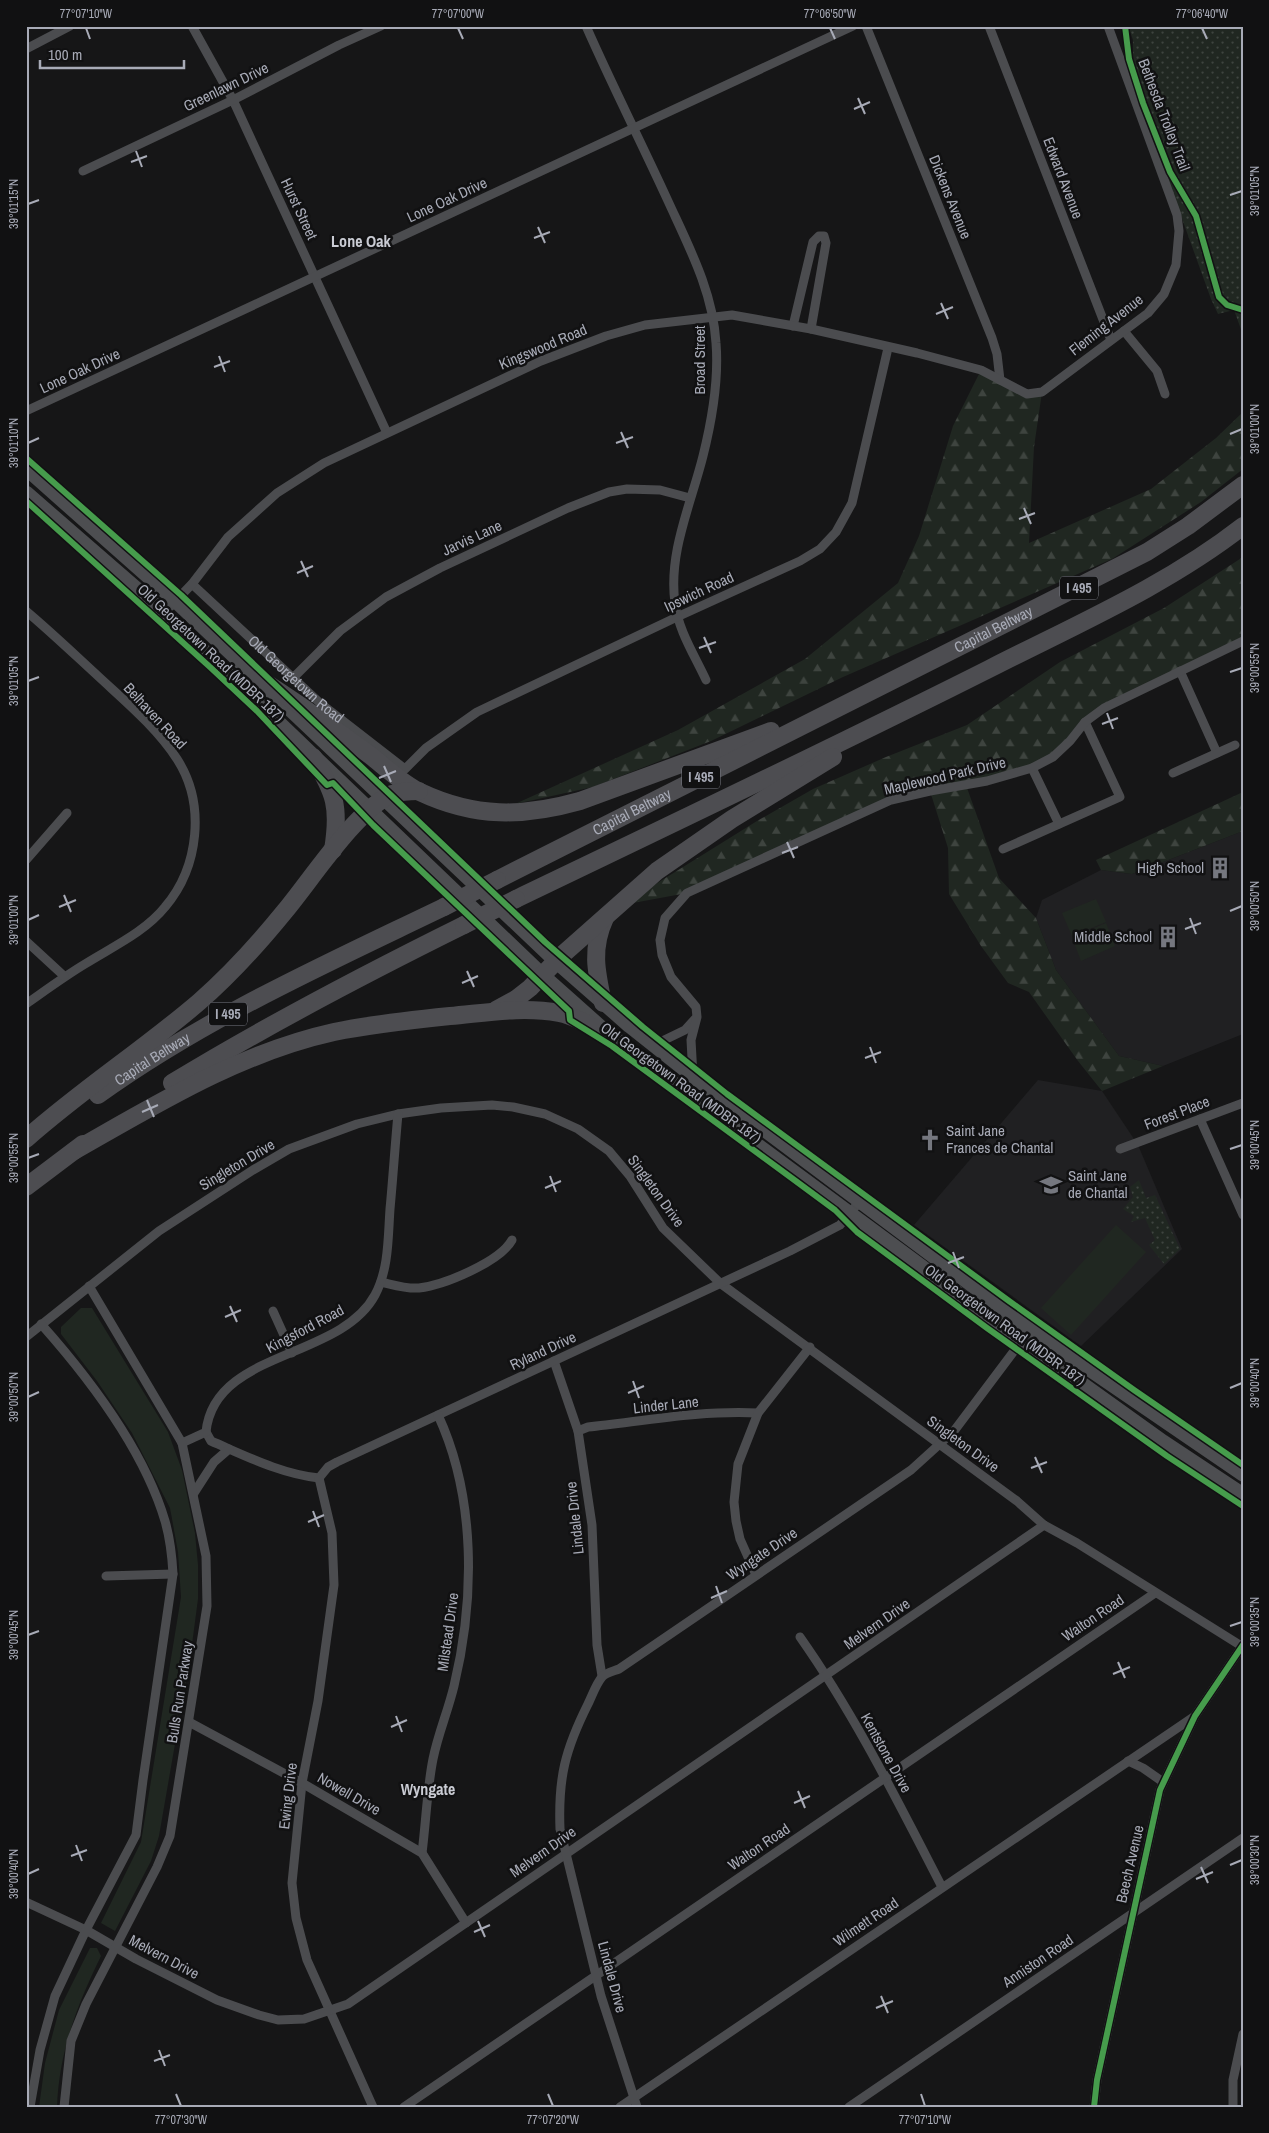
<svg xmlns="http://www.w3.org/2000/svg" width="1269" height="2133" font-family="'Archivo Narrow',sans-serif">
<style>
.built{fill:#202022}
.green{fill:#202721}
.forest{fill:url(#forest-firs)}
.park{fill:url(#park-dots)}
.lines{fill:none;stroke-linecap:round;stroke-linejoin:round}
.minor{stroke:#4b4c4f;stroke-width:9}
.primary{stroke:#4d4e51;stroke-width:15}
.motorway{stroke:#4d4d51;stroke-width:18}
.motorway-bridge{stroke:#4d4d51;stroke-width:18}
.cycleway-casing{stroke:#111112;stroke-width:9}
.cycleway{stroke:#469c4c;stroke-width:6}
.ticks{fill:none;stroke:#a8abb7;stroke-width:2}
.labels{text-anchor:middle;stroke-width:5;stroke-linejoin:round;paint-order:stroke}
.shield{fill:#111112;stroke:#7b7d86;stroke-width:1}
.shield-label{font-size:14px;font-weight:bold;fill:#a8abb7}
.street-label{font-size:15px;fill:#a8abb7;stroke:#111112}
.poi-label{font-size:15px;fill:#a8abb7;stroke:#111112;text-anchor:end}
.neighbourhood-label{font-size:16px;font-weight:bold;fill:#c9cbd3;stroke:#111112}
.neatline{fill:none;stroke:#a8abb7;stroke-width:2}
.ticks-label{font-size:12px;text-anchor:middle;fill:#a8abb7}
</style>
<defs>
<pattern id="forest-firs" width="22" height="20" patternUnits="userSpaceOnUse" patternTransform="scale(1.25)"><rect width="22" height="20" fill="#202721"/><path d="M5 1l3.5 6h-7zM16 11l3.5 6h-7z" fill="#3e443f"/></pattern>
<pattern id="park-dots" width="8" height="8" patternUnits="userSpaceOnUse" patternTransform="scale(1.25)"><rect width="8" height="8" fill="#202721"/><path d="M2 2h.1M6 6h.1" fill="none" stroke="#3e443f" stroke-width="1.8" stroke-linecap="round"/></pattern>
</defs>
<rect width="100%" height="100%" fill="#161617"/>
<g class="built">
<path d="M 1243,831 L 1243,1034 L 1163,1066 L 1119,1056 L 1056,970 L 1036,918 L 1042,900 L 1101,870 L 1132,874 Z"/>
<path d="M 1038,1080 L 1102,1091 L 1138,1145 L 1182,1249 L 1081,1346 L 914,1225 Z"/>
</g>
<g class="green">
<path d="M 1096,899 L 1106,922 L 1072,936 L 1062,913 Z"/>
<path d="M 1106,923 L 1115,946 L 1081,961 L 1072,937 Z"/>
<path d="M 1116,1225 L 1146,1252 L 1071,1335 L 1041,1308 Z"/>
<path d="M 81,1308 L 92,1308 L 168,1432 L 182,1470 L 195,1533 L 198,1565 L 198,1599 L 191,1652 L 159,1836 L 151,1861 L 115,1931 L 101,1923 L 141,1842 L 181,1597 L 178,1552 L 170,1508 L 132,1433 L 97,1381 L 61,1334 L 61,1327 Z"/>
<path d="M 90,1948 L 97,1948 L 101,1956 C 77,2005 59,2052 57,2107 L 39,2107 L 45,2063 L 59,2010 Z"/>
</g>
<g class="forest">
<path d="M 981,370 L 1027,394 L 1042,392 L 1034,447 L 1029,543 L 1151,489 L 1216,438 L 1243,412 L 1243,469 L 1201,502 L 1112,559 L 843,677 L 711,741 L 593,787 L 515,804 L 678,730 L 805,659 L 898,583 L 919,536 L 953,426 Z"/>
<path d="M 1243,557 L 1243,641 L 1104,708 L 1070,741 L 1032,768 L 966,785 L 999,878 L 1036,918 L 1056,970 L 1119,1056 L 1163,1066 L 1102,1091 L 1078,1061 L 1029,992 L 1008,983 L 981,946 L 949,894 L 948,848 L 930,791 L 891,800 L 687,893 L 622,905 L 757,821 L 813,789 L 886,757 L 967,725 L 1060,662 L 1164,608 Z"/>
<path d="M 1243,792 L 1243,831 L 1132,874 L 1101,870 L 1096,860 Z"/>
</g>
<g class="park">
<path d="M 1128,26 L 1243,26 L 1243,335 L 1234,310 L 1218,314 L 1211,299 L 1163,166 L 1169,164 L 1133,65 L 1133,40 Z"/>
<path d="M 1139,1180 L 1146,1198 L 1155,1195 L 1180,1249 L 1164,1264 L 1149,1245 L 1155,1240 L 1145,1218 L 1131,1222 L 1134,1216 L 1123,1209 L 1133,1197 L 1130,1187 Z"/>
</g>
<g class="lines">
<g class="minor">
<path d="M 192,26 L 233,100 L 387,433"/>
<path d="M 586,26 C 612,85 641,142 668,201 C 689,247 713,292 716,343 C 719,380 712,420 703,456 C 691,504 668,553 675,603 C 678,630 695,656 706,680"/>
<path d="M 866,26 L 992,338 L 997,354 L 1000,380"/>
<path d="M 989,26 L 1111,340"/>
<path d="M 26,49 L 70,26"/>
<path d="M 83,171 L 233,100 L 339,45 L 381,26"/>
<path d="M 793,326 L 813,242 L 819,236 L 824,236 L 826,243 L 811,329"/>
<path d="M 1124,331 L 1157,371 L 1165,394"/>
<path d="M 26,411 L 853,26"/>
<path id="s1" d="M 192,584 L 320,703 L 405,769 L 426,748 L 477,712 L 677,617 L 800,561 L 820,549 L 836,532 L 852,503 L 888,348"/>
<path d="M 26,611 C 51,632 75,655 99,677 C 126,702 157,728 177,759 C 206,804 199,867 165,907 C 145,932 112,947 85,964 C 65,976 46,990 26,1004"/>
<path d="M 164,613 L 192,584 L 228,537 L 277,493 L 324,463 L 541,361 L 606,336 L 645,325 L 732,315 L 811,329 L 917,353 L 981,370 L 1027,394 L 1042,392 L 1148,313 L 1164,294 L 1176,265 L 1179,231 L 1177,215 L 1108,26"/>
<path d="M 1180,671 L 1217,753"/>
<path d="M 294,677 L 340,631 L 386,597 L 440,568 L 568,508 L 609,492 L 627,489 L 660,490 L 690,498"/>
<path d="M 1032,768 L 1059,824"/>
<path d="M 1173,773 L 1235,745"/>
<path d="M 1003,849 L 1120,797 L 1085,722"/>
<path d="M 26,860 L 67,813"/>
<path d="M 26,941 L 64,976"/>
<path d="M 654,1045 L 685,1030 L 695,1019"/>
<path d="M 693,1076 L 691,1040 L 697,1017 L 696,1007 L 671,977 L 662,955 L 660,940 L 665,918 L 687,893 L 891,800 L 930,791 L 987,781 L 1032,768 L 1053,757 L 1070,741 L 1085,722 L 1104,708 L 1243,641"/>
<path d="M 1200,1119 L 1243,1215"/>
<path d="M 1120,1149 L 1243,1103"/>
<path d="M 381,1282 C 394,1285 406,1289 419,1288 C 444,1285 500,1262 512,1240"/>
<path d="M 273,1311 L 292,1353"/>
<path d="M 26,1337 L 159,1231 L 253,1170 L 289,1149 L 357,1124 L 398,1114 L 441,1108 L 492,1105 L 513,1107 L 545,1114 L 578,1129 L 609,1151 L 630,1176 L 663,1228 L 720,1283 L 1017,1501 L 1044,1525 L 1077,1543 L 1243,1647"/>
<path d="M 554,1361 L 578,1431 L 592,1525 L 597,1645 L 602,1676"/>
<path d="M 578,1431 L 588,1427 C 644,1421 702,1410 758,1413"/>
<path d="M 206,1432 L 211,1441 C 246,1456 281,1474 319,1478 L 328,1467 L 337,1462 L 790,1251 L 840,1225 L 860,1201"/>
<path d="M 182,1443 L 206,1432 C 214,1350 340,1360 375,1295 C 389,1269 388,1237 390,1209 C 393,1177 395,1146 398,1114"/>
<path d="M 319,1478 L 332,1533 L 334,1585 L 318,1701 L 302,1783 L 292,1883 L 296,1918 L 307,1960 L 373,2107"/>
<path d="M 194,1493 L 214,1462 L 229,1449"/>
<path d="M 756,1575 L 740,1539 L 736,1521 L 734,1502 L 738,1464 L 758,1413 L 810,1347"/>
<path d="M 106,1576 L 173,1574"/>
<path d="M 800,1637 C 855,1715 898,1802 942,1887"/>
<path d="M 189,1722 L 302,1783 L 422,1853 L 466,1923"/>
<path d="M 1128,1761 L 1143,1768 L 1163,1782"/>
<path d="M 422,1853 C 426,1822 427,1789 433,1759 C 438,1734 448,1711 454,1686 C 475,1599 476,1497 438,1415"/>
<path d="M 26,1902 L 86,1930 L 136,1959 L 217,2000 L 259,2015 L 278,2020 L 304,2019 L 348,2004 L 1044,1525"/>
<path d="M 30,2107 L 40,2050 L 55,1996 L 86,1930 L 136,1835 L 143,1780 L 173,1574 C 172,1556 170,1538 165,1521 C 144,1450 89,1378 41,1324"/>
<path d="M 64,2107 L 71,2041 L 86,2004 L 157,1867 L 170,1836 L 207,1606 L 206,1556 L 182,1443 L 89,1286"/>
<path d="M 404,2107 L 1155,1593"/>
<path d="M 620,2107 L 1195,1716"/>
<path d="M 637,2107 L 601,1996 L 560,1829 C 558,1778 565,1750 588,1704 C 592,1696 596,1684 602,1677 C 605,1673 614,1671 619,1669 L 911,1470 L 954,1431 L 1023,1339"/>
<path d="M 849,2107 L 1243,1838"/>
<path d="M 1094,2107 L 1097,2080 L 1160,1790 L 1195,1716 L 1243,1645"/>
<path d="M 1233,2107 L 1233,2080 L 1243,2034"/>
</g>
<g class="primary">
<path d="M 26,468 L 176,601 L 556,961 L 630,1026 L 693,1076 L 1031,1329 L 1243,1474"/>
<path d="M 26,493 L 164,613 L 542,975 L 616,1041 L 1022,1341 L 1163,1442 L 1243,1495"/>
</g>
<g class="motorway">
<path d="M 258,678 C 297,702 334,729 371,756 C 386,768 403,784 420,792 C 475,818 523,817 580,801 L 771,731"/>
<path d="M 313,757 C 335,793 340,807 333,850"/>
<path id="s2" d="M 497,880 L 1147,552 L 1188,526 L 1243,485"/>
<path d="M 516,899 C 674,823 832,748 989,669 C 1075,625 1166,586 1243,526"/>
<path d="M 603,1003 C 596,971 591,948 605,918"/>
<path d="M 496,1010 L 516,999 L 530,988 L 561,956 L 657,871 L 732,819 L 833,757"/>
<path d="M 172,1083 C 267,1025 365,974 464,925"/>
<path id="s3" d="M 98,1095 C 205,1018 326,964 444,907"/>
<path d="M 26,1139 C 81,1090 143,1050 199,1002 C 230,975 259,943 285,911 C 311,880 356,810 392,794 C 401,791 409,791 419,791"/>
<path d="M 74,1151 C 157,1104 239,1053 334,1032 C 372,1024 411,1020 450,1016 C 485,1013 523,1006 559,1013 C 579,1017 598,1031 616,1041"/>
<path d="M 26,1187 L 83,1144"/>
</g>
<g class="motorway-bridge">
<path d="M 444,907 L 497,880"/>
<path d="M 464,925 L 516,899"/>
</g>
<g class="cycleway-casing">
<g id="cycleway">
<path d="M 1125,26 L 1129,59 L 1143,103 L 1170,172 L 1196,216 L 1219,297 L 1227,305 L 1243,310"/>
<path d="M 26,458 L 181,595 L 545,942 L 643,1027 L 727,1094 L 1009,1301 L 1134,1390 L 1243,1465"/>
<path d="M 26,501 L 210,667 L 257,711 L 327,785 L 333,783 L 373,825 L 569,1011 L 570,1020 L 612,1046 L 793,1179 L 835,1210 L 857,1232 L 987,1328 L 1167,1456 L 1243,1506"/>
<path d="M 1094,2107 L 1097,2080 L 1160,1790 L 1195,1716 L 1243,1645"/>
</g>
</g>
<use href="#cycleway" class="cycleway"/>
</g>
<path class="ticks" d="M 86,28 L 90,39M 458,28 L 463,39M 830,28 L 835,39M 1202,28 L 1207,39M 858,98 L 865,114M 854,109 L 870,102M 136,151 L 142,167M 131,162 L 147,156M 1230,195 L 1242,191M 28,204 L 39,200M 538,227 L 545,243M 534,238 L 550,232M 941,303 L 948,319M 936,314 L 953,307M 219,356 L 225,372M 214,367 L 230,361M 621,432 L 628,448M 1230,434 L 1242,429M 28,443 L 39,438M 616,443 L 633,437M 1024,508 L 1031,524M 1019,519 L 1035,513M 301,561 L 308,577M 297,573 L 313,566M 704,637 L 711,653M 699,648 L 716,642M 1230,672 L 1242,668M 28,681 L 39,677M 1107,713 L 1113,729M 1102,724 L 1118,718M 384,766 L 391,782M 379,778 L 396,771M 787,842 L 794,858M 782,853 L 798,847M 64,895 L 71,912M 59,907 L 76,900M 1230,911 L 1242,906M 1190,918 L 1196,934M 28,920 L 39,915M 1185,929 L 1201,923M 467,971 L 474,987M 462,983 L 478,976M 870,1047 L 876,1063M 865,1058 L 881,1052M 147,1100 L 154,1117M 142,1112 L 158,1105M 1230,1149 L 1242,1145M 28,1158 L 39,1154M 550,1176 L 556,1192M 545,1188 L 561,1181M 953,1252 L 959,1268M 948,1263 L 964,1257M 230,1306 L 237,1322M 225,1317 L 241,1310M 633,1381 L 639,1398M 1230,1388 L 1242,1383M 628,1393 L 644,1386M 28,1397 L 39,1392M 1035,1457 L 1042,1473M 1031,1468 L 1047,1462M 313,1511 L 319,1527M 308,1522 L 324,1515M 716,1586 L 722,1603M 711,1598 L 727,1591M 1230,1626 L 1242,1622M 28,1635 L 39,1631M 1118,1662 L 1125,1678M 1113,1674 L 1130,1667M 396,1716 L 402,1732M 391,1727 L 407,1720M 798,1791 L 805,1808M 794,1803 L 810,1796M 76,1845 L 82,1861M 71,1856 L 87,1850M 1230,1865 L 1242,1860M 1201,1867 L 1208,1883M 28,1874 L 39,1869M 1196,1879 L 1213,1872M 478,1921 L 485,1937M 474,1932 L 490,1925M 881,1996 L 888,2013M 876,2008 L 893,2001M 159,2050 L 165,2066M 154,2061 L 170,2055M 176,2094 L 181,2106M 548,2094 L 553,2106M 921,2094 L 925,2106"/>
<defs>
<g id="building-bare" transform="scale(1.725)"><path d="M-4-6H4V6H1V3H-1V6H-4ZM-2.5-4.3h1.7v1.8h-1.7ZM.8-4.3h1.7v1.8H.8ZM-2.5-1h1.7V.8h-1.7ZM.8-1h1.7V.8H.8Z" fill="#75777f" stroke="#111112" stroke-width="2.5" paint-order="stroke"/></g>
<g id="church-bare" transform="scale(1.725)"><path d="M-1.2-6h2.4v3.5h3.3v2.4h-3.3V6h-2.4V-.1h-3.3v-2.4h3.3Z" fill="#75777f" stroke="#111112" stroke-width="2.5" paint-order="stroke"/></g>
<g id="school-bare" transform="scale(1.725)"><path d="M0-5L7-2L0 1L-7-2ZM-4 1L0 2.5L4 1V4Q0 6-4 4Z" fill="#75777f" stroke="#111112" stroke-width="2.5" paint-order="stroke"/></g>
</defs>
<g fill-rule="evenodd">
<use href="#building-bare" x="1220" y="868"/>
<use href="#building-bare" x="1168" y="937"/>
<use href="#church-bare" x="930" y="1140"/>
<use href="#school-bare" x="1051" y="1185"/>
</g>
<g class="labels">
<g class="shield">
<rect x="1060" y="576.5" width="38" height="23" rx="4"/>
<rect x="682" y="765.5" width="38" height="23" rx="4"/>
<rect x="209" y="1002.5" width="38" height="23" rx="4"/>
</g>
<g class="shield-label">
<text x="1079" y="593">I 495</text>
<text x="701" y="782">I 495</text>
<text x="228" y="1019">I 495</text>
</g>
<g class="street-label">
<text transform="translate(226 87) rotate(-26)" y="5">Greenlawn Drive</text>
<text transform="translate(1164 115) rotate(69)" y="5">Bethesda Trolley Trail</text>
<text transform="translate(1063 178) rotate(69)" y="5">Edward Avenue</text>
<text transform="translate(950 197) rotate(68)" y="5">Dickens Avenue</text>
<text transform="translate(447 200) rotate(-25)" y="5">Lone Oak Drive</text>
<text transform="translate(299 209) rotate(65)" y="5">Hurst Street</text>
<text transform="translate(1106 325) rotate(-38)" y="5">Fleming Avenue</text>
<text transform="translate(543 347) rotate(-23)" y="5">Kingswood Road</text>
<text transform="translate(700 360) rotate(-90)" y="5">Broad Street</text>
<text transform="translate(80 371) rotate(-25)" y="5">Lone Oak Drive</text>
<text transform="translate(472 538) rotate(-25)" y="5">Jarvis Lane</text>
<text transform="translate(699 592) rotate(-25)" y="5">Ipswich Road</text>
<text dy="5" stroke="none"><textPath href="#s2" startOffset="556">Capital Beltway</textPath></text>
<text transform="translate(211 653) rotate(43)" y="5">Old Georgetown Road (MDBR 187)</text>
<text dy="5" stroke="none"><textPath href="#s1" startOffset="141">Old Georgetown Road</textPath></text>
<text transform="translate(155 716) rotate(47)" y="5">Belhaven Road</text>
<text transform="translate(945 776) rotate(-13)" y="5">Maplewood Park Drive</text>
<text dy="5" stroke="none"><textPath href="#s2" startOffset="151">Capital Beltway</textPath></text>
<text dy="5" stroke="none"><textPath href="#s3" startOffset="65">Capital Beltway</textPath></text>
<text transform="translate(681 1083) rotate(36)" y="5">Old Georgetown Road (MDBR 187)</text>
<text transform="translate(1177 1113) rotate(-21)" y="5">Forest Place</text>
<text transform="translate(237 1165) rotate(-31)" y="5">Singleton Drive</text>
<text transform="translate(656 1191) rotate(54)" y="5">Singleton Drive</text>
<text transform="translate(1005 1325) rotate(36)" y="5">Old Georgetown Road (MDBR 187)</text>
<text transform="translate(305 1329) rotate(-28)" y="5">Kingsford Road</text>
<text transform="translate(543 1351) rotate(-25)" y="5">Ryland Drive</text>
<text transform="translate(666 1405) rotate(-6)" y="5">Linder Lane</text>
<text transform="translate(963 1444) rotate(36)" y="5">Singleton Drive</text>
<text transform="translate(575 1518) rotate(-96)" y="5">Lindale Drive</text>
<text transform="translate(762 1554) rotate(-34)" y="5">Wyngate Drive</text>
<text transform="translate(1093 1618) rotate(-34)" y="5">Walton Road</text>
<text transform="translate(877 1624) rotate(-35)" y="5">Melvern Drive</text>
<text transform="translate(448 1632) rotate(-82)" y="5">Milstead Drive</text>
<text transform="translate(180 1692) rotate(-81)" y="5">Bulls Run Parkway</text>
<text transform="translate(886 1753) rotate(61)" y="5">Kentstone Drive</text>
<text transform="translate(349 1794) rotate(30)" y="5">Nowell Drive</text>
<text transform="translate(288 1796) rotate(-83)" y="5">Ewing Drive</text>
<text transform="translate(759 1847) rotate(-34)" y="5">Walton Road</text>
<text transform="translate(543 1852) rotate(-35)" y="5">Melvern Drive</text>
<text transform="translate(1130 1864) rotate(-77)" y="5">Beech Avenue</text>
<text transform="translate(866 1922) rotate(-34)" y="5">Wilmett Road</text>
<text transform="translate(164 1957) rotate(28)" y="5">Melvern Drive</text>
<text transform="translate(1038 1961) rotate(-34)" y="5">Anniston Road</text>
<text transform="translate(612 1977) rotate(75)" y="5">Lindale Drive</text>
</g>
<g class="poi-label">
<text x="1204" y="873">High School</text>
<text x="1152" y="942">Middle School</text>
<text x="946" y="1136" text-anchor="start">Saint Jane<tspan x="946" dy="17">Frances de Chantal</tspan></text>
<text x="1068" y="1181" text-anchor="start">Saint Jane<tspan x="1068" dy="17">de Chantal</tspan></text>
</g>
<g class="neighbourhood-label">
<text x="361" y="247">Lone Oak</text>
<text x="428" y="1795">Wyngate</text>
</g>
</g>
<rect width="1269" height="2133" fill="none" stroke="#111112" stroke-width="55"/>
<path d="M40 60v8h144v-8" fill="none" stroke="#a8abb7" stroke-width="2.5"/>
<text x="48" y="60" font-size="15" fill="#a8abb7" stroke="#111112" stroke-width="4" paint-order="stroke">100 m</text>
<rect x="28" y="28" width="1214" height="2078" class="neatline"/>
<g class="ticks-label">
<text x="86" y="18">77°07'10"W</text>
<text x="458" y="18">77°07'00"W</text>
<text x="830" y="18">77°06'50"W</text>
<text x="1202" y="18">77°06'40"W</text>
<text transform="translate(1255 191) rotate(-90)" y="4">39°01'05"N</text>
<text transform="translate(14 204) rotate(-90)" y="4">39°01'15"N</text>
<text transform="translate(1255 429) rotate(-90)" y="4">39°01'00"N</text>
<text transform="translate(14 443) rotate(-90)" y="4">39°01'10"N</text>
<text transform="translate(1255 668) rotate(-90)" y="4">39°00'55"N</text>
<text transform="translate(14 681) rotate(-90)" y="4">39°01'05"N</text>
<text transform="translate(1255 906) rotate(-90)" y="4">39°00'50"N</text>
<text transform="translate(14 920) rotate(-90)" y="4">39°01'00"N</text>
<text transform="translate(1255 1145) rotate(-90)" y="4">39°00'45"N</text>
<text transform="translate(14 1158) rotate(-90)" y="4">39°00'55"N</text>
<text transform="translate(1255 1383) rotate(-90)" y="4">39°00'40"N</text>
<text transform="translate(14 1397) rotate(-90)" y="4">39°00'50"N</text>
<text transform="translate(1255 1622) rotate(-90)" y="4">39°00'35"N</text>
<text transform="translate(14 1635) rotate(-90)" y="4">39°00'45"N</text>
<text transform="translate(1255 1860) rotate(-90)" y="4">39°00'30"N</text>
<text transform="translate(14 1874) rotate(-90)" y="4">39°00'40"N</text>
<text x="181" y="2124">77°07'30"W</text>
<text x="553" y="2124">77°07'20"W</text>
<text x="925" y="2124">77°07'10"W</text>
</g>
</svg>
